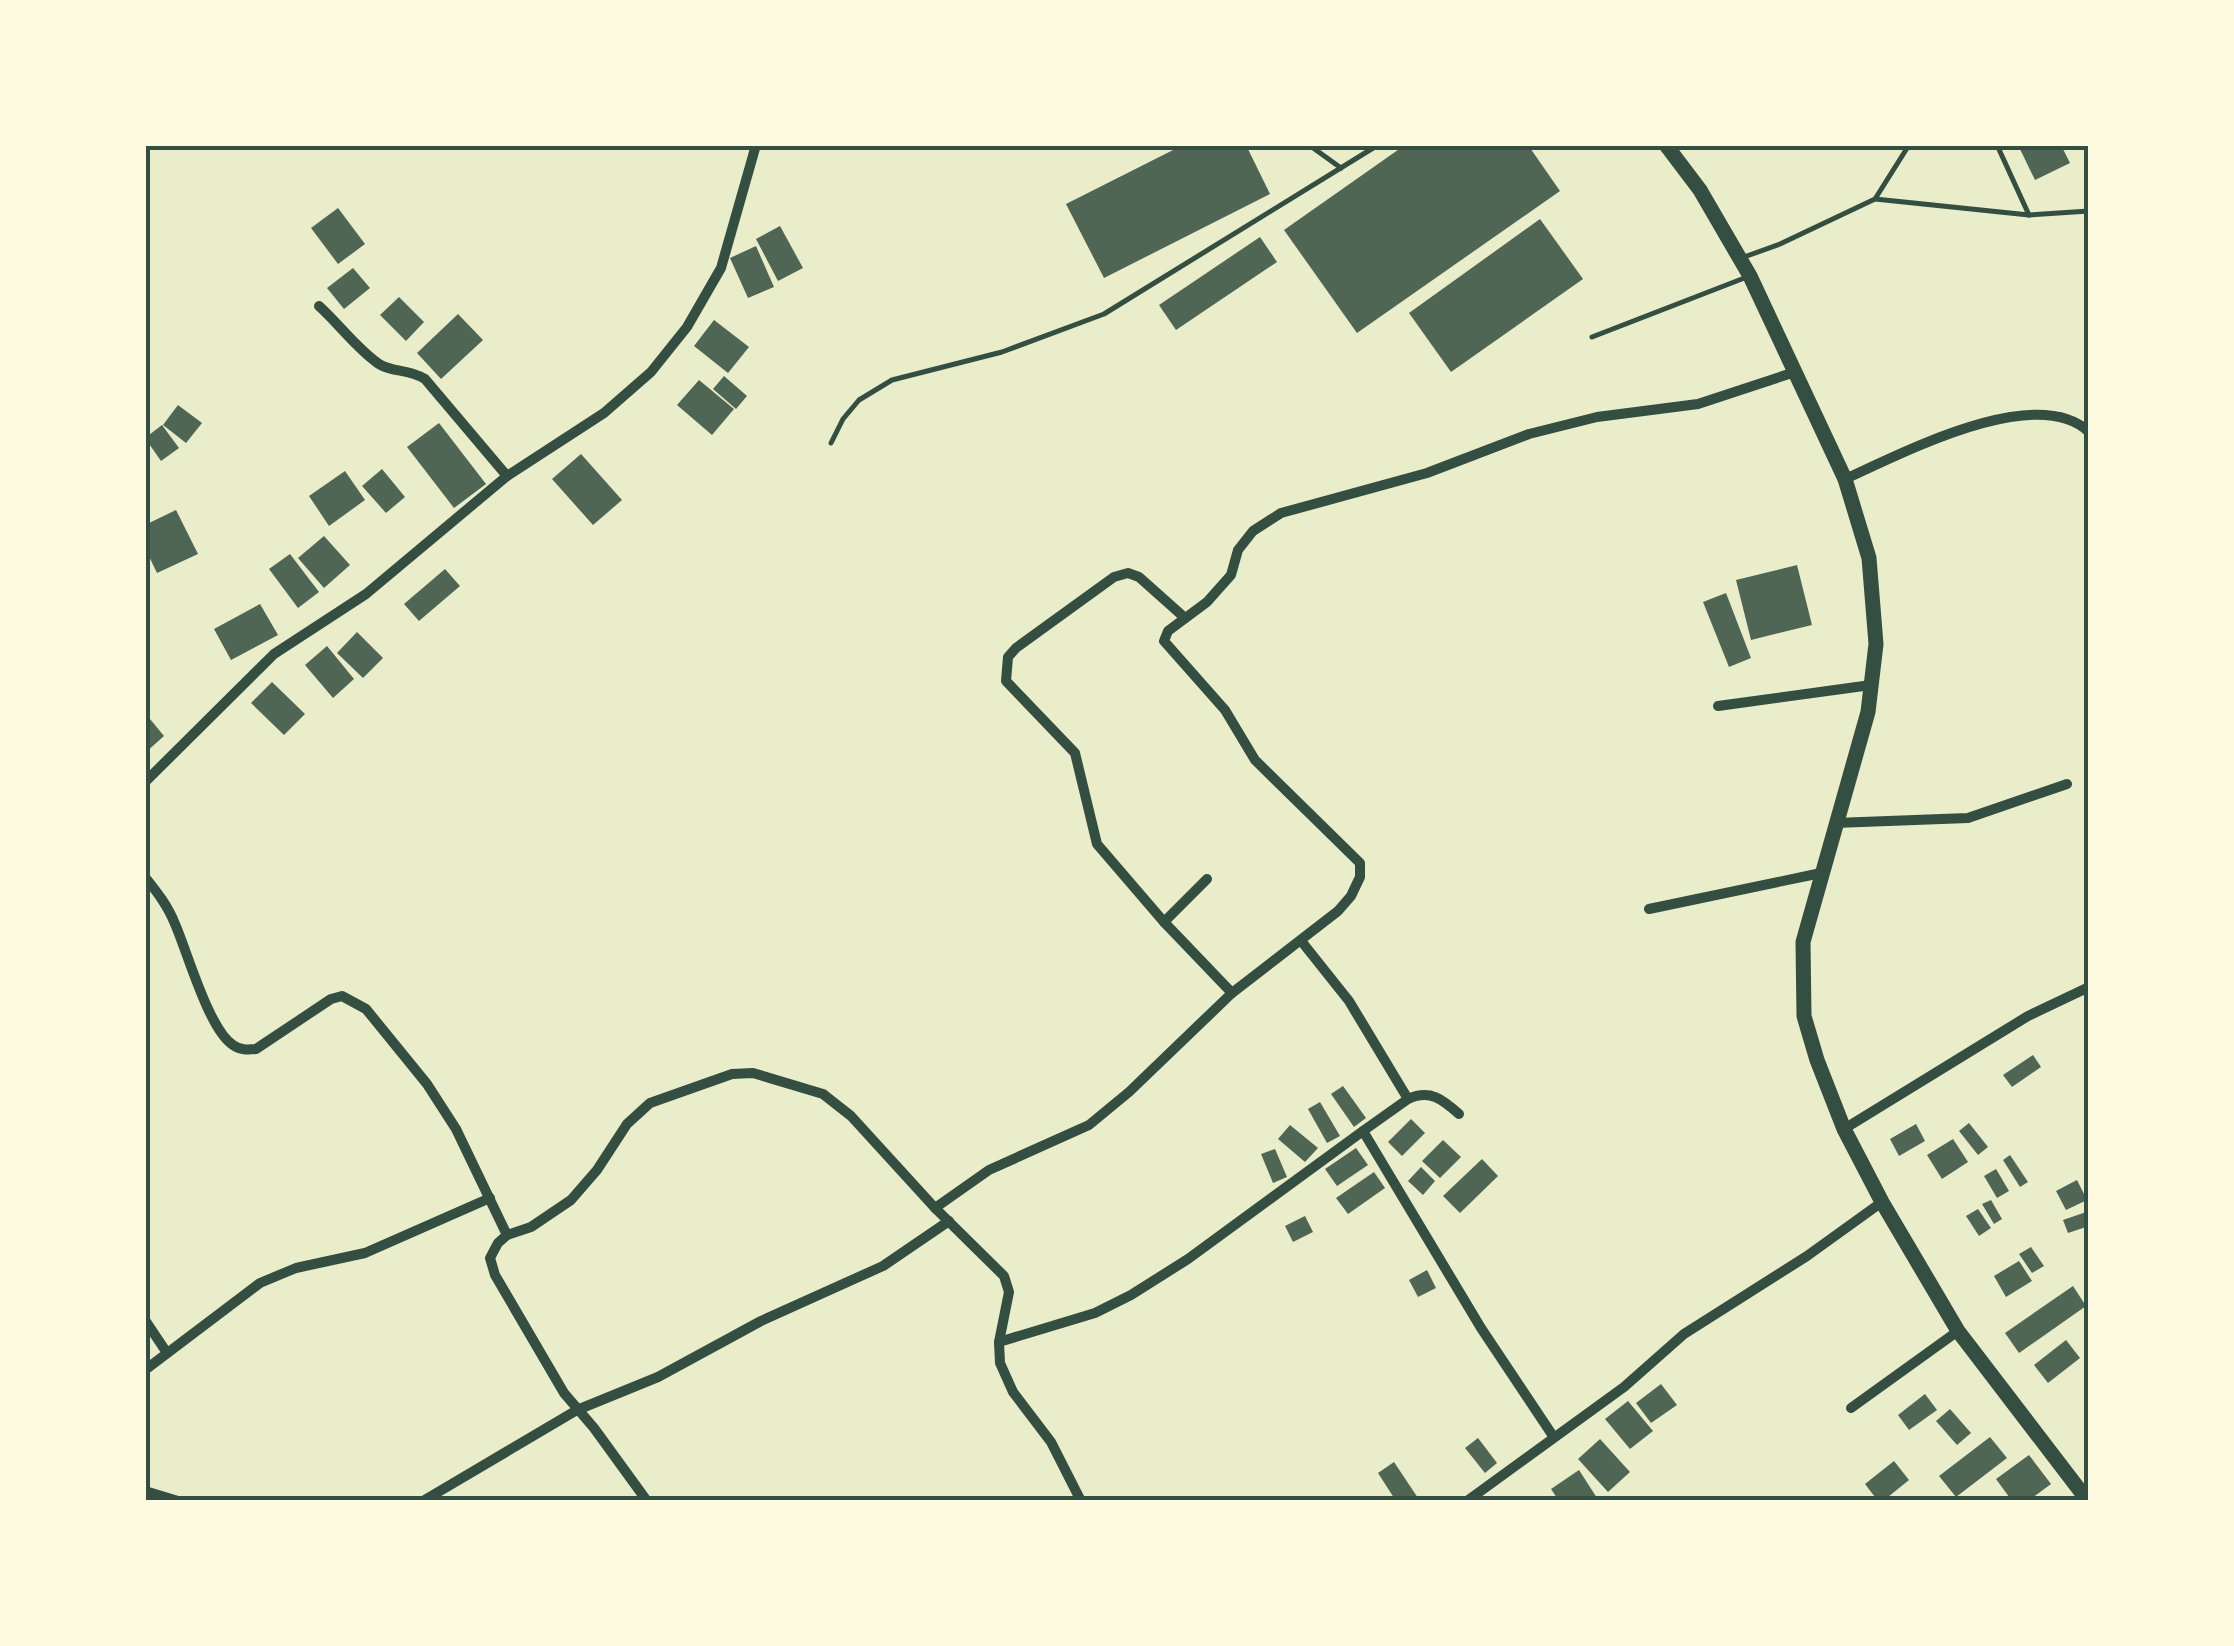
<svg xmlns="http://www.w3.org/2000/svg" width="2234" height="1646" font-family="Spectral,serif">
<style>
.building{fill:#4f6655}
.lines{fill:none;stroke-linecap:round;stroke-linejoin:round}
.service{stroke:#344e41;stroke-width:5}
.minor{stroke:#344e41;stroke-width:10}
.primary{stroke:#344e41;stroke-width:15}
.neatline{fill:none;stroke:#344e41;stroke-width:4}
</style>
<rect width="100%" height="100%" fill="#e9edc9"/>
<g class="building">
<path d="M 1183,145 L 1246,145 L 1270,194 L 1104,278 L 1066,204 Z"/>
<path d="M 1405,145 L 1528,145 L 1560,191 L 1357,333 L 1284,230 Z"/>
<path d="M 2018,145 L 2061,145 L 2070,163 L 2035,180 Z"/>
<path d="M 338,208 L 365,244 L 338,264 L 311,228 Z"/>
<path d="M 1540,219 L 1583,279 L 1451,372 L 1409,313 Z"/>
<path d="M 780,226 L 803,268 L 778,281 L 756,239 Z"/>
<path d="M 1260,237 L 1277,262 L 1176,330 L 1159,305 Z"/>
<path d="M 756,246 L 774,287 L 748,298 L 730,258 Z"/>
<path d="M 353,268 L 370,288 L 344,309 L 327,288 Z"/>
<path d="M 399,297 L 424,322 L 406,341 L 380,315 Z"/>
<path d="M 458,314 L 483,340 L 441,379 L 417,353 Z"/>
<path d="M 714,320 L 749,347 L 728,373 L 694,346 Z"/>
<path d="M 724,376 L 747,396 L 736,409 L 713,389 Z"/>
<path d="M 699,380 L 734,409 L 712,435 L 677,405 Z"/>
<path d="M 178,405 L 202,423 L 186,443 L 163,425 Z"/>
<path d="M 439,423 L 486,484 L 454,508 L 407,447 Z"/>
<path d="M 162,425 L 179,448 L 161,461 L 145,438 Z"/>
<path d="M 581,454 L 622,500 L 593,525 L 552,479 Z"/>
<path d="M 382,469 L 405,497 L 386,513 L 362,486 Z"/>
<path d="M 345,471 L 365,500 L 329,526 L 309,496 Z"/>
<path d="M 176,510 L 198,554 L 157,573 L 145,548 L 145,525 Z"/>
<path d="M 324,536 L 350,565 L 324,588 L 298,558 Z"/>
<path d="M 290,554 L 319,592 L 298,608 L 269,569 Z"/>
<path d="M 1797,565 L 1812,625 L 1751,640 L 1736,580 Z"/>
<path d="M 445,569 L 460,586 L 419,621 L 404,604 Z"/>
<path d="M 1726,593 L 1751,658 L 1729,667 L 1703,602 Z"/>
<path d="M 260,604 L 278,635 L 231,660 L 214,629 Z"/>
<path d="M 357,632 L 383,658 L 363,678 L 337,653 Z"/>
<path d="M 327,646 L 354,679 L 333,698 L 305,665 Z"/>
<path d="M 272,682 L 305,714 L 284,735 L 251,703 Z"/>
<path d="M 150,719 L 164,736 L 145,753 L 145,723 Z"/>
<path d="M 2033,1055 L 2041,1067 L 2012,1087 L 2003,1075 Z"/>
<path d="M 1343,1086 L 1366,1118 L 1354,1127 L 1331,1094 Z"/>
<path d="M 1320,1102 L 1340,1136 L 1327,1143 L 1308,1109 Z"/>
<path d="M 1411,1119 L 1425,1133 L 1402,1156 L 1388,1142 Z"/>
<path d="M 1969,1123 L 1988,1147 L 1978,1155 L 1959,1131 Z"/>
<path d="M 1916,1124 L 1925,1141 L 1899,1156 L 1890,1139 Z"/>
<path d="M 1290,1125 L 1318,1148 L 1305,1162 L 1278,1139 Z"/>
<path d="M 1953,1139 L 1968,1162 L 1942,1179 L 1927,1155 Z"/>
<path d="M 1443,1140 L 1461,1157 L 1440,1178 L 1422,1161 Z"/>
<path d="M 1356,1148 L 1368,1165 L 1337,1186 L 1325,1169 Z"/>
<path d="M 1275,1149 L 1287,1177 L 1273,1183 L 1261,1154 Z"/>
<path d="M 2010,1155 L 2028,1182 L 2020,1187 L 2003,1160 Z"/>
<path d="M 1482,1159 L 1498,1176 L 1460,1213 L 1443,1196 Z"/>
<path d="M 1421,1167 L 1435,1181 L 1423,1195 L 1408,1181 Z"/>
<path d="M 1996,1169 L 2009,1191 L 1997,1198 L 1984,1176 Z"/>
<path d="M 1374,1172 L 1385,1188 L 1348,1214 L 1336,1198 Z"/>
<path d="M 2077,1180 L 2087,1200 L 2066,1210 L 2056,1191 Z"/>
<path d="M 1991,1200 L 2002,1219 L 1994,1224 L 1982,1204 Z"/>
<path d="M 1978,1209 L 1991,1228 L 1979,1236 L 1966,1216 Z"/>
<path d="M 2089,1211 L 2089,1226 L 2068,1233 L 2063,1220 Z"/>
<path d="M 1305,1216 L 1313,1232 L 1293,1242 L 1285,1226 Z"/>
<path d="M 2031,1247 L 2044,1266 L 2032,1273 L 2019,1254 Z"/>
<path d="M 2019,1261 L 2032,1281 L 2006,1297 L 1994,1276 Z"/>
<path d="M 1427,1270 L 1436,1288 L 1418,1297 L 1409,1280 Z"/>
<path d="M 2073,1286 L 2086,1306 L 2019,1353 L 2005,1333 Z"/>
<path d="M 2066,1340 L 2080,1358 L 2048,1383 L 2034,1365 Z"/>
<path d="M 1661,1384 L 1677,1405 L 1651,1423 L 1636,1403 Z"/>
<path d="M 1925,1394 L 1937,1410 L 1909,1430 L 1898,1415 Z"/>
<path d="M 1628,1401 L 1653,1431 L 1630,1449 L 1605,1419 Z"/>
<path d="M 1950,1409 L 1971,1433 L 1957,1445 L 1936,1421 Z"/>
<path d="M 1990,1437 L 2007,1458 L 1956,1497 L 1939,1476 Z"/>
<path d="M 1478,1438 L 1497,1463 L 1485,1473 L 1465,1448 Z"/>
<path d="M 1600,1439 L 1630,1472 L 1608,1492 L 1578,1459 Z"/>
<path d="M 2029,1455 L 2051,1484 L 2028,1501 L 2012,1501 L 1996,1479 Z"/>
<path d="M 1894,1461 L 1909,1480 L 1883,1501 L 1878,1501 L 1865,1484 Z"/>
<path d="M 1394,1462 L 1420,1501 L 1396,1501 L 1378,1473 Z"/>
<path d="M 1579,1470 L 1599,1501 L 1559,1501 L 1551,1489 Z"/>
</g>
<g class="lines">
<g class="service">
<path d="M 1309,145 L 1341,168"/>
<path d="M 1997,145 L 2029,215"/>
<path d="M 1875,199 L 2029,215 L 2089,211"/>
<path d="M 1744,257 L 1780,244 L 1875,199 L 1909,145"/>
<path d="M 1592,337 L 1747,277"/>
<path d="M 831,443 L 843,419 L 859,400 L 892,380 L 1002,352 L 1104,314 L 1378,145"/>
</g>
<g class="minor">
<path d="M 319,306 C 339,324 357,349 379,364 C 393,373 408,368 425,379 L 507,476"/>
<path d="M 1845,479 C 1901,454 2036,382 2089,432"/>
<path d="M 1718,706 L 1871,685"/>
<path d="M 145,782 L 274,654 L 366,594 L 507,476 L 604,413 L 651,372 L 687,327 L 721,268 L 756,145"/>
<path d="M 1835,823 L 1968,818 L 2067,784"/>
<path d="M 145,877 C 157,892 168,906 175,924 C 187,951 209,1030 233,1045 C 240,1050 247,1050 256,1049 L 331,999 L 342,996 L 366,1009 L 427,1084 L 456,1129 L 507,1235 L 498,1243 L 490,1258 L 495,1275 L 564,1393 L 594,1428 L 647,1501"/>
<path d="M 1649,909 L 1821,873"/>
<path d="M 1164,922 L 1207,879"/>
<path d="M 1302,942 L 1349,1001 L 1408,1099 L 1363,1131"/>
<path d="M 1232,993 L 1338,911 L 1351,896 L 1360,877 L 1360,863 L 1255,760 L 1225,710 L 1164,641 L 1168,631 L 1207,602 L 1231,575 L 1238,550 L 1253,531 L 1281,513 L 1427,473 L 1529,434 L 1597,417 L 1698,404 L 1795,372"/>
<path d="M 1408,1099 C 1430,1089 1442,1099 1459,1114"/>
<path d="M 1844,1129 L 2028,1016 L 2089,987"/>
<path d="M 935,1208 L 989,1170 L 1089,1125 L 1129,1092 L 1232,993 L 1164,922 L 1097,844 L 1075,753 L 1006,681 L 1008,657 L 1016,648 L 1114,577 L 1128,573 L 1139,577 L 1185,618"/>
<path d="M 507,1235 L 531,1227 L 571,1200 L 597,1170 L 627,1124 L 650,1103 L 732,1074 L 753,1073 L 823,1094 L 851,1116 L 935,1208 L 1004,1276 L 1009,1292 L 999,1342 L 1000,1363 L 1013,1392 L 1051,1442 L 1081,1501"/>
<path d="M 145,1320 L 167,1353"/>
<path d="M 999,1342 L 1095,1313 L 1131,1295 L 1188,1259 L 1363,1131 L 1481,1328 L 1553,1436"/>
<path d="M 145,1370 L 260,1283 L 296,1268 L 365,1253 L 490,1198"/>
<path d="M 1851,1408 L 1958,1331"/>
<path d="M 145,1491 L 178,1501"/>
<path d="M 423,1501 L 577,1410 L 658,1377 L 761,1321 L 883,1266 L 949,1221"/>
<path d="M 1467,1501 L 1624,1387 L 1684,1334 L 1807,1256 L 1882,1202"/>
</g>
<path class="primary" d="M 1666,145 L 1700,190 L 1750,276 L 1845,479 L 1869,558 L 1876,644 L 1868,712 L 1803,942 L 1804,1016 L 1817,1060 L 1844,1129 L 1882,1202 L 1958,1331 L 2088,1501"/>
</g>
<rect width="2234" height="1646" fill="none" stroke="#fefae0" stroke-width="295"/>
<rect x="148" y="148" width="1938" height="1350" class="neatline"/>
</svg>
